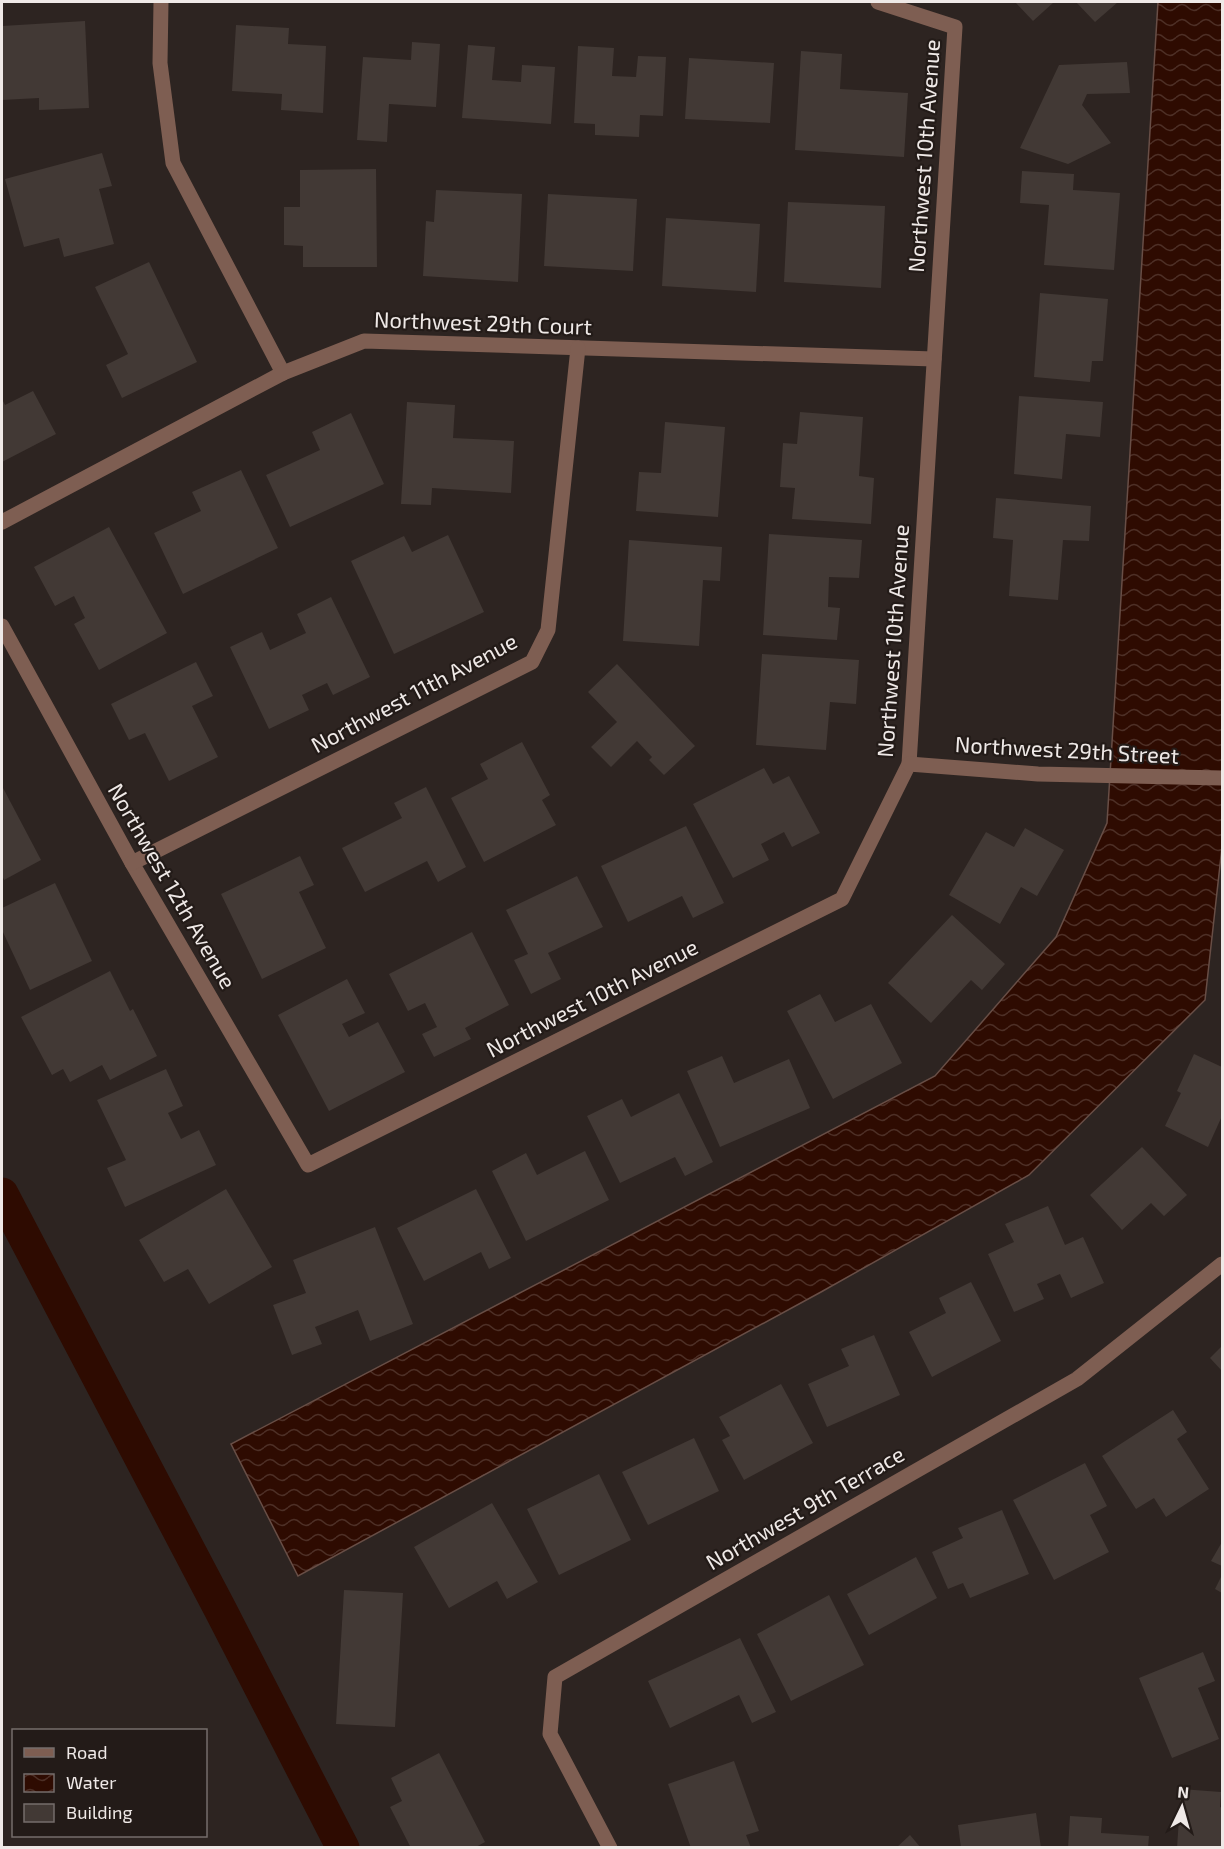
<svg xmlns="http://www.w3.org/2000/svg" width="1224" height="1849" font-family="'Exo 2',sans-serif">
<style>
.water{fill:url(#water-waves);stroke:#684e46;stroke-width:1.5}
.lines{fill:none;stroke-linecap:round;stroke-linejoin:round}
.canal{stroke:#2e0b01;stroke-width:33}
.building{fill:#423935}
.minor{stroke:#7e5e52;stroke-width:15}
.labels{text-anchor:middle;stroke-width:4.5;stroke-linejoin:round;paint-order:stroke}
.street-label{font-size:22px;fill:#efe9e7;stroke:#231b18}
</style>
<defs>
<pattern id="water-waves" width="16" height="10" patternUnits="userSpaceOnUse" patternTransform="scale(1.5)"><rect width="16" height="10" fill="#2e0b01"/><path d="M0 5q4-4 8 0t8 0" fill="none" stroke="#4d2f26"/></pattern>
</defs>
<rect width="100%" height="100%" fill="#2d2421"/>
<path class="water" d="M 1158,2 L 1222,2 L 1222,847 L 1205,1000 L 1029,1175 L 821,1292 L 298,1576 L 231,1444 L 935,1076 L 1056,937 L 1107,823 Z"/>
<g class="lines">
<path class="canal" d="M 2,1194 L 220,1609 L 343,1848"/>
</g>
<g class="building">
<path d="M 1015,2 L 1054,2 L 1033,21 Z"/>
<path d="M 1076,2 L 1118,2 L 1095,22 Z"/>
<path d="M 85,21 L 89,108 L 39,110 L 39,98 L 2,100 L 2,26 Z"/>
<path d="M 236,25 L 289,28 L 288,44 L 326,46 L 323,113 L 281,110 L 282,94 L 232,91 Z"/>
<path d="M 412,42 L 440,44 L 436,107 L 389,104 L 387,142 L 357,140 L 363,57 L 411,60 Z"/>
<path d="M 468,45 L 495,47 L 492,80 L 521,82 L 522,65 L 555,67 L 551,124 L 462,118 Z"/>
<path d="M 578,46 L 614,48 L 612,76 L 636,77 L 638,56 L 666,57 L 663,116 L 640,115 L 639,137 L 595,135 L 595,124 L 574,123 Z"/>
<path d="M 801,51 L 842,54 L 840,89 L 908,93 L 904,157 L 795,150 Z"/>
<path d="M 689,58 L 774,63 L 770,123 L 685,119 Z"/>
<path d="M 1127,62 L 1130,93 L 1087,94 L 1082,105 L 1111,143 L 1068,164 L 1020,148 L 1059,65 Z"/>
<path d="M 102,153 L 112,186 L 99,189 L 114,244 L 64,257 L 59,238 L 24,247 L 5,179 Z"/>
<path d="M 376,169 L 377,267 L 303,267 L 303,246 L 284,245 L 284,207 L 300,207 L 300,170 Z"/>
<path d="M 1022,171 L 1074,174 L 1073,190 L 1120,193 L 1114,270 L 1044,265 L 1049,205 L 1020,203 Z"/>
<path d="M 436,190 L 522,194 L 518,282 L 423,276 L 426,221 L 434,222 Z"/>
<path d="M 548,194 L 637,199 L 633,271 L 544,266 Z"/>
<path d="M 788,202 L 885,206 L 881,288 L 784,282 Z"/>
<path d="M 666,218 L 760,224 L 756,292 L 662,286 Z"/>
<path d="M 149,262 L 197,362 L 122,398 L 106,365 L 128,354 L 95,287 Z"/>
<path d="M 1040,293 L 1108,299 L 1103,361 L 1092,361 L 1090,382 L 1034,377 Z"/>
<path d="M 33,391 L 56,434 L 2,462 L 2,399 L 5,405 Z"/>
<path d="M 1019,396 L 1103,402 L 1100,437 L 1066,434 L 1062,479 L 1014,474 Z"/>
<path d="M 407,402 L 455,405 L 453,438 L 514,441 L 511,493 L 432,488 L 431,505 L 401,504 Z"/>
<path d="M 800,412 L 863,417 L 859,476 L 874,478 L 871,524 L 792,519 L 795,488 L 780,487 L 783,443 L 797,444 Z"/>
<path d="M 351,413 L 384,484 L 290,527 L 266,475 L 320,450 L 312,432 Z"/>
<path d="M 665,422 L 725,427 L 718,517 L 636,511 L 639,472 L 661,473 Z"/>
<path d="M 241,470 L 278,548 L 183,594 L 154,533 L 201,511 L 192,492 Z"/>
<path d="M 996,498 L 1091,506 L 1089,541 L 1063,540 L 1058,600 L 1009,596 L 1013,540 L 993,538 Z"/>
<path d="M 109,527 L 167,633 L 99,670 L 74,624 L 85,618 L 74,596 L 55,606 L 34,567 Z"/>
<path d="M 769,534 L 862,540 L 859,578 L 829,577 L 828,607 L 840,608 L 837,640 L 763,635 Z"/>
<path d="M 448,535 L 484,612 L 394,654 L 351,561 L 404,536 L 412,552 Z"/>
<path d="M 629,540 L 722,547 L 720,581 L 703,580 L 699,646 L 623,641 Z"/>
<path d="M 331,597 L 370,677 L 333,695 L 327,683 L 302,695 L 309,710 L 269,729 L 230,647 L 262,632 L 270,650 L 306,633 L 297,614 Z"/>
<path d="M 762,654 L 859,660 L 856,704 L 830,702 L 826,750 L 756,745 Z"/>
<path d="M 196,662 L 213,696 L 192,706 L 218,757 L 169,781 L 145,733 L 129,740 L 111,704 Z"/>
<path d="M 617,664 L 695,746 L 664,775 L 649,760 L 652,757 L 637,741 L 611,767 L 591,747 L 617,722 L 588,692 Z"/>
<path d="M 522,742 L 550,795 L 542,800 L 556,825 L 484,862 L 451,798 L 488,779 L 480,764 Z"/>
<path d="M 764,768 L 773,784 L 789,776 L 820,833 L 792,847 L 784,832 L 761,844 L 769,860 L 733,878 L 693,804 Z"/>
<path d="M 2,786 L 41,860 L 4,880 L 2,875 Z"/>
<path d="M 426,787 L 466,867 L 438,882 L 427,861 L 365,892 L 342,848 L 402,818 L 394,803 Z"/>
<path d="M 686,826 L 724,903 L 693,918 L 682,896 L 628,922 L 601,866 Z"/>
<path d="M 1025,828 L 1064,850 L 1037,896 L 1021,887 L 1000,924 L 949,895 L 986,832 L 1014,847 Z"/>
<path d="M 300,856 L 314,885 L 299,892 L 326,948 L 262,979 L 221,894 Z"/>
<path d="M 577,876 L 603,927 L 548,953 L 561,979 L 531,994 L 514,960 L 528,954 L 506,910 Z"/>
<path d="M 55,883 L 92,961 L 30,990 L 2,930 L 2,908 Z"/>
<path d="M 952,915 L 1005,964 L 982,990 L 971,980 L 931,1023 L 888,983 Z"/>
<path d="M 472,932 L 509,1005 L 465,1028 L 471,1039 L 434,1057 L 422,1034 L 437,1027 L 425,1003 L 408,1011 L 389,974 Z"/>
<path d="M 110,971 L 130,1011 L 133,1009 L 157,1056 L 110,1080 L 102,1065 L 70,1082 L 63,1069 L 52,1075 L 21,1017 Z"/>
<path d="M 347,979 L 365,1013 L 342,1024 L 349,1037 L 378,1022 L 405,1072 L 329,1111 L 278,1015 Z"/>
<path d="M 820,994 L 835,1022 L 871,1004 L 902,1063 L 833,1099 L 787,1011 Z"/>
<path d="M 1194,1054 L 1222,1067 L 1222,1116 L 1208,1147 L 1165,1126 L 1181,1093 L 1177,1091 Z"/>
<path d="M 722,1056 L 734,1083 L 789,1059 L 810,1108 L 720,1147 L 687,1071 Z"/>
<path d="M 166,1069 L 183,1106 L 168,1113 L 181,1139 L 199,1130 L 216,1165 L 125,1207 L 107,1168 L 126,1160 L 97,1100 Z"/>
<path d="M 679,1093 L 713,1162 L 685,1176 L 675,1157 L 620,1183 L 587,1116 L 622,1099 L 631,1117 Z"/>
<path d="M 1142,1147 L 1187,1195 L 1164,1216 L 1151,1203 L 1122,1230 L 1090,1195 Z"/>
<path d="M 585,1151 L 609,1200 L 526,1241 L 492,1171 L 526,1153 L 537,1175 Z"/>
<path d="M 226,1189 L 272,1267 L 209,1304 L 188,1269 L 164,1282 L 139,1240 Z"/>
<path d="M 476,1189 L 511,1258 L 489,1269 L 481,1252 L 424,1281 L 397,1228 Z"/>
<path d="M 1048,1206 L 1065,1245 L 1083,1237 L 1104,1283 L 1071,1298 L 1060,1274 L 1037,1284 L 1044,1299 L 1014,1312 L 988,1254 L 1014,1242 L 1005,1224 Z"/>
<path d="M 375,1227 L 413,1324 L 370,1341 L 358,1310 L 315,1327 L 322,1344 L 292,1355 L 273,1305 L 306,1293 L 293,1260 Z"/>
<path d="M 971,1282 L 1001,1341 L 932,1377 L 909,1332 L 946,1313 L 939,1298 Z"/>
<path d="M 874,1335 L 900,1395 L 827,1427 L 808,1384 L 849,1366 L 841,1349 Z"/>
<path d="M 1222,1346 L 1222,1371 L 1210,1358 Z"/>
<path d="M 781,1384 L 813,1443 L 744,1480 L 722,1440 L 730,1436 L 719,1417 Z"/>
<path d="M 1173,1410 L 1187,1432 L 1177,1439 L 1209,1489 L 1166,1517 L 1154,1498 L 1136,1509 L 1102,1456 Z"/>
<path d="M 694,1438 L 719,1491 L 648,1525 L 622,1472 Z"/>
<path d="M 1085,1463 L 1107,1506 L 1090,1515 L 1109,1552 L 1054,1580 L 1013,1500 Z"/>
<path d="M 599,1474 L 631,1540 L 559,1575 L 527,1509 Z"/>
<path d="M 492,1503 L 538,1582 L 507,1599 L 497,1581 L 449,1608 L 414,1547 Z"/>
<path d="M 1002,1510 L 1029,1574 L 970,1598 L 963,1583 L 948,1589 L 932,1552 L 963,1538 L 958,1528 Z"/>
<path d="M 1222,1542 L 1222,1566 L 1211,1561 Z"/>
<path d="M 916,1557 L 937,1598 L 869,1635 L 847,1594 Z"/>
<path d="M 1222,1575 L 1222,1593 L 1215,1589 Z"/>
<path d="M 344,1590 L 403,1593 L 395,1727 L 336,1724 Z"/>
<path d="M 829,1595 L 864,1665 L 791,1701 L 757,1634 Z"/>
<path d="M 740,1638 L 776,1712 L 752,1723 L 739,1695 L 670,1728 L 648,1681 Z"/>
<path d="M 1203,1652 L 1215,1681 L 1198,1688 L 1219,1739 L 1172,1758 L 1139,1678 Z"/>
<path d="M 439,1753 L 485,1842 L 474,1848 L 411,1848 L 390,1807 L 402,1801 L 391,1778 Z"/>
<path d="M 734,1761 L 759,1831 L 746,1835 L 751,1848 L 691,1848 L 668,1784 Z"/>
<path d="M 1181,1789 L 1221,1792 L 1220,1807 L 1222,1808 L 1222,1848 L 1177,1848 Z"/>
<path d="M 1036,1813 L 1041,1848 L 961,1848 L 958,1825 Z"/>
<path d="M 1070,1816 L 1102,1818 L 1101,1833 L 1149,1836 L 1148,1848 L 1068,1848 Z"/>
<path d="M 910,1835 L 921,1848 L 896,1848 Z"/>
</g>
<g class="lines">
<g class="minor">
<path d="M 161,2 L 160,63 L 173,163 L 283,373"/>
<path d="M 2,522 L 283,373 L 364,341 L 934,359"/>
<path d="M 2,626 L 132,863 L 308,1165 L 842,899 L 909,764 L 955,27 L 878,2"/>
<path d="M 909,764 L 1038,774 L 1222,778"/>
<path d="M 132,863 L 532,662 L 548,630 L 578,348"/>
<path d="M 610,1848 L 550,1734 L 555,1677 L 1077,1379 L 1222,1264"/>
</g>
</g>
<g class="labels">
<g class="street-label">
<text transform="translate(924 156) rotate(-86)" y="8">Northwest 10th Avenue</text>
<text transform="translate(483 323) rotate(2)" y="8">Northwest 29th Court</text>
<text transform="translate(893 641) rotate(-86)" y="8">Northwest 10th Avenue</text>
<text transform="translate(414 693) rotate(-28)" y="8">Northwest 11th Avenue</text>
<text transform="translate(1067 750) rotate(3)" y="8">Northwest 29th Street</text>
<text transform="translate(172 886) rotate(60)" y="8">Northwest 12th Avenue</text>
<text transform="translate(592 998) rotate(-27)" y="8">Northwest 10th Avenue</text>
<text transform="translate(805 1508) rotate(-30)" y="8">Northwest 9th Terrace</text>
</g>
</g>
<rect width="1224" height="1849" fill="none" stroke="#efe9e7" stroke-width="6"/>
<rect x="12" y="1729" width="195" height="108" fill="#231b18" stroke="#756d6b" stroke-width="1.5"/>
<rect x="24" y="1748" width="30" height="9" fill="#7e5e52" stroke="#756d6b" stroke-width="1.5"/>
<text x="66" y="1759" font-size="18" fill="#efe9e7">Road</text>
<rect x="24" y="1774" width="30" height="18" fill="url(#water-waves)" stroke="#756d6b" stroke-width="1.5"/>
<text x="66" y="1789" font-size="18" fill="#efe9e7">Water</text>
<rect x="24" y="1804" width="30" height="18" fill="#423935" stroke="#756d6b" stroke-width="1.5"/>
<text x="66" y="1819" font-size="18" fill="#efe9e7">Building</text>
<g transform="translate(1182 1807) rotate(5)" stroke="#231b18" stroke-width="4.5" paint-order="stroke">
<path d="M0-4.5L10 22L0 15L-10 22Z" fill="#efe9e7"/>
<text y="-9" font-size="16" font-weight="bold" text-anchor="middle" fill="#efe9e7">N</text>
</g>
</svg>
